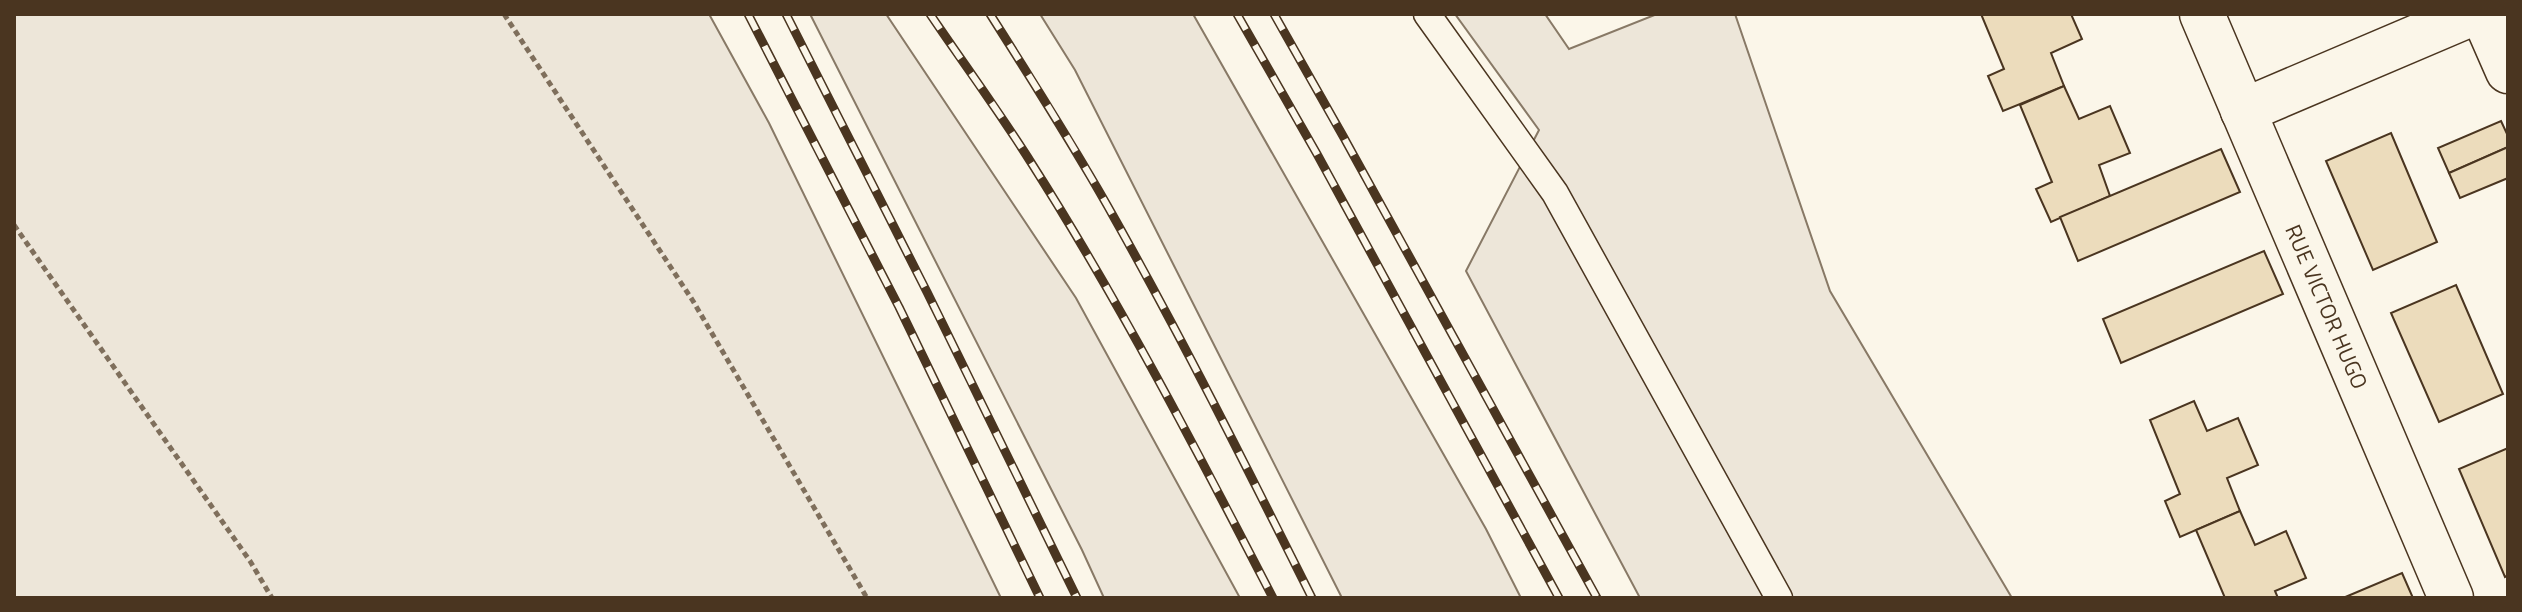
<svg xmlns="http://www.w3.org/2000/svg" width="2522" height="612" font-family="'Titillium Web',sans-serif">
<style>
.green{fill:#ede6d9;stroke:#887966;stroke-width:2}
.building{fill:#ecdcbc;stroke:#4a3520;stroke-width:2}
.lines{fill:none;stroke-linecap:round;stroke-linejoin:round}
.service-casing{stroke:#4a3520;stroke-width:29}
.minor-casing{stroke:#4a3520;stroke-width:47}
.path{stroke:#7f6f5c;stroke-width:5;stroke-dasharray:6 4;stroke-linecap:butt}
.service{stroke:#fbf6e9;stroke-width:26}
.minor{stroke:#fbf6e9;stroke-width:44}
.rail-casing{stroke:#4a3520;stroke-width:9}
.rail{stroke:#fbf6e9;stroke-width:6;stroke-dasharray:18;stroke-linecap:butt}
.labels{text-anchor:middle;stroke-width:6;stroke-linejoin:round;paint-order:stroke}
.street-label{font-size:22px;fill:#4a3520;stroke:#fbf6e9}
</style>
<rect width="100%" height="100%" fill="#fbf6e9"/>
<g class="green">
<path d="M 14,14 L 709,14 L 769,123 L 1001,598 L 14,598 Z"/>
<path d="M 810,14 L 886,14 L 1076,298 L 1240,598 L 1104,598 L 1082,550 Z"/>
<path d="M 1040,14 L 1193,14 L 1486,529 L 1521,598 L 1342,598 L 1075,70 Z"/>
<path d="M 1455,14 L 1545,14 L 1569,49 L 1657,14 L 1735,14 L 1830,291 L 2012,598 L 1640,598 L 1466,271 L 1539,130 Z"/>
</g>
<g class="building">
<path d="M 1981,14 L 2071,14 L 2082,39 L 2051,53 L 2064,86 L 2003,111 L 1988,76 L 2004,69 Z"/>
<path d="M 2064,86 L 2079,119 L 2110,106 L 2130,153 L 2099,165 L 2110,196 L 2051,222 L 2036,189 L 2052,182 L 2020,105 Z"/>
<path d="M 2501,121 L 2508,136 L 2508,147 L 2449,173 L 2438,148 Z"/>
<path d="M 2391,133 L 2437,242 L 2373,270 L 2326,161 Z"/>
<path d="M 2508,147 L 2508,178 L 2460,198 L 2449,173 Z"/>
<path d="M 2221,149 L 2240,192 L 2078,261 L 2060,217 Z"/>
<path d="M 2264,251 L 2283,294 L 2121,363 L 2103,319 Z"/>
<path d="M 2456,285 L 2503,394 L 2439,422 L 2391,313 Z"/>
<path d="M 2194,401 L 2207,431 L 2238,418 L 2258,465 L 2227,478 L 2240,511 L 2180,537 L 2165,501 L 2180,494 L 2150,420 Z"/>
<path d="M 2508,448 L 2508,575 L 2505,577 L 2459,469 Z"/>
<path d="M 2240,511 L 2255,545 L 2286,531 L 2306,578 L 2275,591 L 2278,598 L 2225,598 L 2196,530 Z"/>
<path d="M 2402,573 L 2413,598 L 2343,598 Z"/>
</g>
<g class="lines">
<g class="service-casing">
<path id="service" d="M 1427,14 L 1555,193 L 1779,598"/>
</g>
<g class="minor-casing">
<g id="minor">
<path id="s1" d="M 2202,14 L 2451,598"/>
<path d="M 2483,14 L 2508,71"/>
<path d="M 2243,111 L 2471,14"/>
</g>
</g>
<g class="path">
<path d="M 504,14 L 693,301 L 867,598"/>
<path d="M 14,225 L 250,561 L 272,598"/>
</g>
<use href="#service" class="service"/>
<use href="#minor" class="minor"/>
<g class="rail-casing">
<g id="rail">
<path d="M 748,14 L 899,307 L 1040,598"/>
<path d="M 786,14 L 927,292 L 1077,598"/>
<path d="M 930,14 C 964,64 1000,113 1032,164 C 1121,304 1197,451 1273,598"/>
<path d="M 990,14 C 1030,77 1070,140 1107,205 C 1180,334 1246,466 1312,598"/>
<path d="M 1237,14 L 1317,154 L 1559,598"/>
<path d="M 1274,14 L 1343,136 L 1597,598"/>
</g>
</g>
<use href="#rail" class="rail"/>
</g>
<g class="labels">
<g class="street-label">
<text dy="8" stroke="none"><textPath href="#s1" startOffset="318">RUE VICTOR HUGO</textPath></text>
</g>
</g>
<rect width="2522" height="612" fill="none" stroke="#4a3520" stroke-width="32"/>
</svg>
